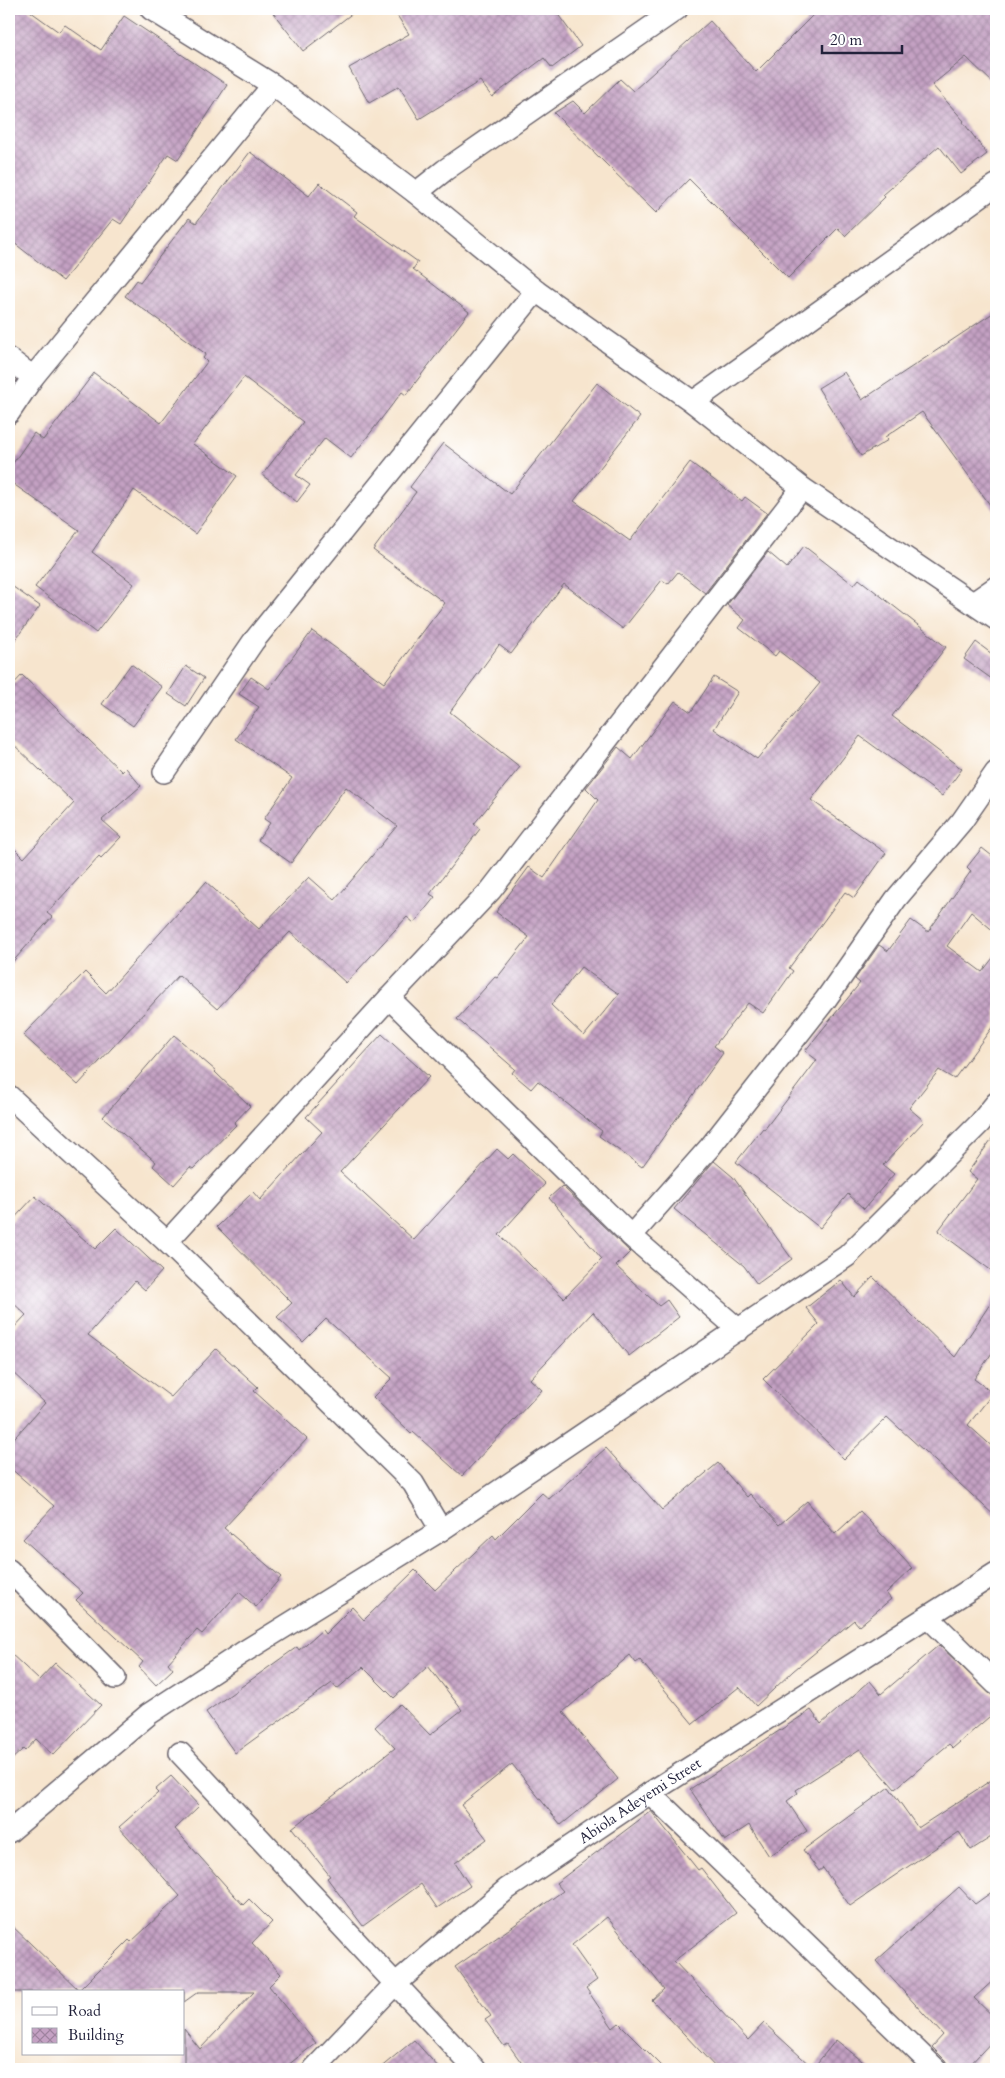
<svg xmlns="http://www.w3.org/2000/svg" width="1005" height="2078" font-family="Cardo,serif">
<style>
.building{fill:url(#building-cross-hatch);fill-rule:evenodd}
.lines{fill:none;stroke-linecap:round;stroke-linejoin:round}
.street-casing{stroke:#6d666e;stroke-width:24}
.street{stroke:#fff;stroke-width:21}
.labels{text-anchor:middle;stroke-width:4;stroke-linejoin:round;paint-order:stroke}
.street-label{font-size:15px;fill:#22223b;stroke:#fff}
</style>
<defs>
<pattern id="building-cross-hatch" width="8" height="8" patternUnits="userSpaceOnUse" patternTransform="scale(1.25)"><rect width="8" height="8" fill="#c4a1c3"/><path d="M0 0l8 8M0 8l8-8" fill="none" stroke="#9f83a0"/></pattern>
</defs>
<rect width="100%" height="100%" fill="#fff"/>
<filter id="ink" filterUnits="userSpaceOnUse"><feTurbulence type="fractalNoise" baseFrequency=".02" numOctaves="2"/><feDisplacementMap in="SourceGraphic" scale="10" xChannelSelector="R" yChannelSelector="G"/><feConvolveMatrix kernelMatrix="1 2 1 2 8 2 1 2 1" color-interpolation-filters="sRGB"/></filter>
<filter id="wash" filterUnits="userSpaceOnUse"><feTurbulence type="fractalNoise" baseFrequency=".0096" numOctaves="4" result="noise"/><feDisplacementMap in="SourceGraphic" scale="20" xChannelSelector="R" yChannelSelector="G"/><feGaussianBlur stdDeviation="1.12" result="paint"/><feColorMatrix in="noise" values="0 0 0 0 0 0 0 0 0 0 0 0 0 0 0 0 0 1.4 0 .05"/><feComposite in="paint" operator="in"/></filter>
<g filter="url(#wash)">
<rect width="100%" height="100%" fill="#f7e5ce"/>
<g id="blocks">
<g class="building">
<path d="M 9,9 L 27,9 L 59,32 L 65,25 L 101,50 L 124,16 L 227,85 L 178,160 L 168,154 L 121,224 L 113,219 L 63,281 L 9,239 Z"/>
<path d="M 270,9 L 358,9 L 303,51 Z"/>
<path d="M 393,9 L 554,9 L 581,46 L 552,68 L 544,58 L 492,97 L 480,81 L 419,119 L 399,86 L 369,103 L 349,68 L 409,34 Z"/>
<path d="M 819,9 L 996,9 L 996,86 L 966,57 L 932,85 L 964,121 L 963,122 L 987,154 L 961,174 L 939,146 L 883,195 L 885,197 L 845,236 L 838,228 L 788,278 L 689,179 L 656,213 L 554,113 L 573,101 L 585,113 L 620,79 L 633,91 L 710,21 L 756,72 Z"/>
<path d="M 250,152 L 309,196 L 319,183 L 357,212 L 354,216 L 418,262 L 413,269 L 469,312 L 406,395 L 402,392 L 351,458 L 325,438 L 296,475 L 310,485 L 297,502 L 262,475 L 303,422 L 244,377 L 193,444 L 237,476 L 195,534 L 134,490 L 92,552 L 134,584 L 96,633 L 35,587 L 79,530 L 9,481 L 9,469 L 34,433 L 43,440 L 94,373 L 161,423 L 207,362 L 203,358 L 206,354 L 125,296 L 137,280 L 140,282 L 189,218 L 196,223 Z"/>
<path d="M 996,311 L 996,513 L 922,412 L 885,437 L 888,440 L 861,456 L 818,388 L 844,372 L 862,400 Z"/>
<path d="M 597,383 L 640,417 L 574,501 L 630,541 L 690,462 L 742,501 L 745,497 L 767,513 L 705,593 L 678,572 L 668,584 L 662,580 L 623,629 L 564,584 L 511,654 L 499,645 L 450,712 L 520,767 L 474,824 L 480,829 L 430,894 L 435,897 L 414,923 L 407,917 L 346,983 L 290,932 L 217,1009 L 179,975 L 78,1085 L 23,1035 L 85,972 L 106,993 L 206,882 L 259,929 L 309,877 L 335,900 L 397,826 L 346,787 L 291,863 L 258,840 L 270,823 L 264,819 L 292,778 L 236,739 L 259,707 L 239,694 L 251,677 L 269,689 L 312,631 L 384,683 L 445,603 L 373,550 L 416,492 L 410,487 L 443,443 L 510,494 Z"/>
<path d="M 804,546 L 854,585 L 859,579 L 946,647 L 892,716 L 962,769 L 942,796 L 860,736 L 811,800 L 886,853 L 854,898 L 845,892 L 789,968 L 793,971 L 763,1013 L 748,1003 L 714,1046 L 723,1053 L 642,1167 L 599,1136 L 602,1131 L 538,1081 L 531,1089 L 512,1073 L 515,1069 L 457,1019 L 495,977 L 497,978 L 529,937 L 496,912 L 529,867 L 544,878 L 598,800 L 586,788 L 618,747 L 632,759 L 675,701 L 691,712 L 714,677 L 738,692 L 714,729 L 757,759 L 820,683 L 779,651 L 775,656 L 739,628 L 745,620 L 727,605 L 768,552 L 787,568 ZM 581,967 L 619,994 L 584,1036 L 551,1005 Z"/>
<path d="M 9,584 L 40,606 L 9,648 Z"/>
<path d="M 976,642 L 996,657 L 996,682 L 964,659 Z"/>
<path d="M 131,664 L 162,687 L 133,726 L 102,704 Z"/>
<path d="M 186,666 L 204,678 L 186,706 L 168,694 Z"/>
<path d="M 22,675 L 122,772 L 126,768 L 141,786 L 102,820 L 121,837 L 101,858 L 99,856 L 47,913 L 52,917 L 9,966 L 9,843 L 24,858 L 74,803 L 9,740 L 9,689 Z"/>
<path d="M 982,848 L 996,859 L 996,933 L 971,912 L 947,946 L 982,972 L 996,954 L 996,1022 L 954,1079 L 939,1070 L 909,1108 L 924,1121 L 883,1165 L 894,1174 L 864,1209 L 848,1194 L 820,1228 L 736,1162 L 763,1128 L 764,1130 L 817,1060 L 805,1051 L 860,983 L 855,979 L 879,945 L 888,951 L 911,920 L 928,932 L 971,871 L 967,867 Z"/>
<path d="M 382,1034 L 429,1077 L 340,1172 L 414,1240 L 497,1149 L 508,1159 L 513,1154 L 545,1184 L 499,1235 L 564,1298 L 602,1259 L 549,1198 L 562,1186 L 630,1252 L 616,1266 L 659,1306 L 667,1300 L 679,1317 L 629,1356 L 593,1312 L 530,1379 L 542,1390 L 462,1476 L 413,1432 L 411,1434 L 373,1397 L 392,1378 L 326,1319 L 303,1342 L 277,1317 L 292,1303 L 217,1227 L 253,1192 L 260,1200 L 322,1132 L 306,1117 Z"/>
<path d="M 174,1035 L 216,1071 L 215,1072 L 250,1106 L 234,1123 L 236,1125 L 193,1169 L 190,1167 L 174,1185 L 153,1166 L 156,1162 L 103,1117 Z"/>
<path d="M 996,1133 L 996,1274 L 938,1231 L 977,1179 L 968,1172 Z"/>
<path d="M 714,1161 L 733,1177 L 792,1259 L 757,1284 L 744,1266 L 674,1209 Z"/>
<path d="M 35,1196 L 95,1249 L 116,1228 L 162,1271 L 145,1290 L 135,1281 L 88,1335 L 171,1397 L 216,1349 L 258,1387 L 254,1391 L 307,1439 L 224,1528 L 281,1577 L 256,1607 L 239,1592 L 202,1634 L 197,1630 L 168,1663 L 173,1669 L 156,1685 L 139,1667 L 143,1662 L 76,1600 L 83,1593 L 23,1539 L 54,1506 L 9,1467 L 9,1444 L 45,1403 L 9,1369 L 9,1333 L 26,1315 L 9,1299 L 9,1224 Z"/>
<path d="M 873,1277 L 955,1357 L 996,1295 L 996,1347 L 974,1379 L 993,1393 L 968,1425 L 996,1450 L 996,1517 L 887,1417 L 844,1459 L 763,1379 L 819,1324 L 806,1308 L 841,1280 L 854,1297 Z"/>
<path d="M 606,1448 L 662,1510 L 718,1463 L 747,1497 L 750,1494 L 779,1525 L 807,1501 L 835,1534 L 860,1511 L 912,1568 L 886,1593 L 891,1599 L 859,1626 L 854,1620 L 793,1671 L 756,1706 L 739,1687 L 693,1724 L 640,1660 L 636,1663 L 630,1655 L 563,1712 L 618,1779 L 561,1825 L 512,1764 L 461,1805 L 487,1839 L 455,1863 L 470,1886 L 437,1908 L 421,1884 L 363,1926 L 327,1878 L 330,1876 L 292,1828 L 395,1748 L 375,1727 L 400,1704 L 430,1735 L 462,1710 L 428,1666 L 394,1698 L 363,1667 L 337,1689 L 332,1683 L 235,1753 L 206,1712 L 297,1647 L 299,1650 L 322,1630 L 325,1634 L 352,1607 L 364,1620 L 415,1570 L 435,1590 L 493,1535 L 496,1539 L 542,1493 L 549,1499 Z"/>
<path d="M 939,1645 L 993,1696 L 996,1700 L 996,1711 L 953,1748 L 949,1744 L 895,1789 L 860,1749 L 796,1790 L 798,1793 L 787,1801 L 807,1831 L 769,1856 L 749,1825 L 725,1841 L 690,1789 L 811,1710 L 821,1724 L 870,1681 L 881,1694 Z"/>
<path d="M 9,1652 L 39,1680 L 55,1663 L 101,1705 L 53,1755 L 36,1739 L 25,1751 L 23,1749 L 9,1762 Z"/>
<path d="M 171,1776 L 199,1806 L 175,1829 L 243,1905 L 249,1899 L 272,1922 L 252,1943 L 281,1974 L 269,1986 L 316,2043 L 283,2069 L 180,2069 L 184,2065 L 184,2029 L 200,2049 L 254,1992 L 198,1992 L 184,2002 L 184,1992 L 9,1992 L 9,1923 L 79,1990 L 129,1940 L 131,1942 L 180,1896 L 119,1827 L 158,1793 L 155,1790 Z"/>
<path d="M 996,1777 L 996,1834 L 971,1850 L 959,1832 L 850,1906 L 823,1868 L 819,1871 L 803,1850 L 889,1787 L 918,1828 Z"/>
<path d="M 651,1811 L 698,1870 L 701,1868 L 736,1913 L 674,1961 L 748,2040 L 764,2023 L 813,2068 L 836,2040 L 872,2069 L 717,2069 L 652,2000 L 664,1989 L 607,1917 L 572,1945 L 597,1980 L 586,1988 L 613,2028 L 619,2023 L 665,2069 L 526,2069 L 508,2044 L 504,2046 L 485,2020 L 491,2016 L 455,1967 L 563,1891 L 556,1883 Z"/>
<path d="M 959,1887 L 975,1904 L 996,1889 L 996,1978 L 974,1998 L 996,2019 L 996,2037 L 966,2069 L 950,2069 L 945,2060 L 932,2047 L 943,2035 L 876,1961 Z"/>
<path d="M 414,2040 L 440,2069 L 379,2069 Z"/>
</g>
</g>
</g>
<g filter="url(#ink)">
<use href="#blocks" fill-opacity="0" stroke="#6d666e" stroke-width="1"/>
<g class="lines">
<g class="street-casing">
<g id="street">
<path d="M 151,9 L 273,85 L 416,193 L 536,291 L 693,402 L 802,488 L 996,619"/>
<path d="M 416,193 L 445,170 L 677,9"/>
<path d="M 9,359 L 33,377"/>
<path d="M 693,402 L 996,185"/>
<path d="M 9,413 L 33,377 L 273,85"/>
<path d="M 973,603 L 996,587"/>
<path d="M 164,772 L 253,642 L 536,291"/>
<path d="M 389,998 L 631,1236 L 739,1330"/>
<path d="M 9,1096 L 167,1242 L 413,1483 L 441,1530"/>
<path d="M 631,1236 L 710,1147 L 826,999 L 896,899 L 962,821 L 996,772"/>
<path d="M 167,1242 L 389,998 L 491,890 L 802,488"/>
<path d="M 9,1570 L 115,1678"/>
<path d="M 928,1617 L 996,1684"/>
<path d="M 180,1753 L 475,2069"/>
<path d="M 650,1793 L 936,2069"/>
<path d="M 9,1832 L 149,1714 L 242,1653 L 441,1530 L 847,1256 L 980,1123 L 996,1103"/>
<path id="s1" d="M 314,2069 L 394,1985 L 507,1889 L 650,1793 L 996,1573"/>
</g>
</g>
<use href="#street" class="street"/>
</g>
</g>
<g class="labels">
<g class="street-label">
<text dy="5" stroke="none"><textPath href="#s1" startOffset="424">Abiola Adeyemi Street</textPath></text>
</g>
</g>
<rect width="1005" height="2078" fill="none" stroke="#fff" stroke-width="30"/>
<rect x="22" y="1990" width="162" height="65" fill="#ffffff" stroke="#a7a7b1"/>
<rect x="32" y="2007" width="25" height="8" fill="#ffffff" stroke="#a7a7b1"/>
<text x="68" y="2016" font-size="15" fill="#22223b">Road</text>
<rect x="32" y="2028" width="25" height="15" fill="url(#building-cross-hatch)" stroke="#a7a7b1"/>
<text x="68" y="2040" font-size="15" fill="#22223b">Building</text>
<path d="M822 45v8h80v-8" fill="none" stroke="#22223b" stroke-width="2.5"/>
<text x="830" y="45" font-size="15" fill="#22223b" stroke="#ffffff" stroke-width="4" paint-order="stroke">20 m</text>
</svg>
